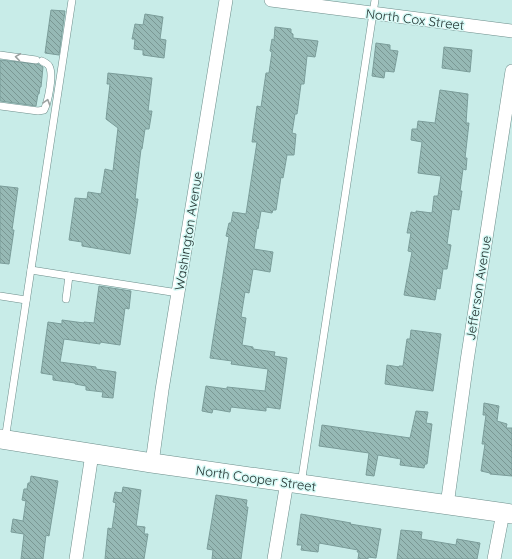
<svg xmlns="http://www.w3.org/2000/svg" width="512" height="559" font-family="Quicksand,sans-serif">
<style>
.building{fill:url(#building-back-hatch);stroke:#7b9d9a}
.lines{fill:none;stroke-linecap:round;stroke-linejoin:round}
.lane-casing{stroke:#6c8d8a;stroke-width:8}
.street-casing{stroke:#6c8d8a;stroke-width:14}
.secondary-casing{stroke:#6c8d8a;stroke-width:20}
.lane{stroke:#fff;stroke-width:7}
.street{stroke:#fff;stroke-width:13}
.secondary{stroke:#fff;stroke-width:19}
.oneway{stroke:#9ba1a0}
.labels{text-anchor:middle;stroke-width:3;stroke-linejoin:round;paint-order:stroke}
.street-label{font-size:13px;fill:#202e2c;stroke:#d5f9f5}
</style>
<defs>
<pattern id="building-back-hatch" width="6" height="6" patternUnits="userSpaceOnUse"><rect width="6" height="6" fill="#96b9b5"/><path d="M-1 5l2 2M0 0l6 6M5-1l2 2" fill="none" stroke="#7a9793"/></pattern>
</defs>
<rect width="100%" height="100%" fill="#c8ece8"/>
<g class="building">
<path d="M 51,10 L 65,11 L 59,55 L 45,53 Z"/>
<path d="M 145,14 L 163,17 L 160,39 L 166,40 L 164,58 L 143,55 L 143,50 L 134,49 L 135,39 L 132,39 L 135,24 L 143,25 Z"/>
<path d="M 275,27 L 291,29 L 291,33 L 293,34 L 293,38 L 318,41 L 315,57 L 307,56 L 304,84 L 301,84 L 297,114 L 295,114 L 292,133 L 296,134 L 294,155 L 287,155 L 283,178 L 281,177 L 276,210 L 273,210 L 272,213 L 261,211 L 258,229 L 257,228 L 254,249 L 273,252 L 270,272 L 253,269 L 249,293 L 245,292 L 241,317 L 246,318 L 242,345 L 253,347 L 253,349 L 275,352 L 274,356 L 287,358 L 280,409 L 266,407 L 266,411 L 231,407 L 230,412 L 213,409 L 212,413 L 202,411 L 206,386 L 227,389 L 227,387 L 265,391 L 268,369 L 231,364 L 232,361 L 210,358 L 229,237 L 226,236 L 229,223 L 231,223 L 233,212 L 246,214 L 257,142 L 252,142 L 257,106 L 261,107 L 266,73 L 269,73 L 272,52 L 270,51 L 272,39 L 274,40 Z"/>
<path d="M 376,43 L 390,45 L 390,50 L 398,51 L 394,72 L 385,71 L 384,78 L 372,76 Z"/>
<path d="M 444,47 L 472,50 L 470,72 L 442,68 Z"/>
<path d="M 0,60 L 38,64 L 43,67 L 41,87 L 40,87 L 39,94 L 38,94 L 36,106 L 0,101 Z"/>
<path d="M 108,73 L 152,78 L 148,111 L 152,111 L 149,129 L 145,129 L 142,149 L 141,149 L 135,199 L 138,199 L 130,254 L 82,246 L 82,242 L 69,240 L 75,198 L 87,199 L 88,192 L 101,194 L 105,169 L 113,171 L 118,128 L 106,119 L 110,84 L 107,84 Z"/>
<path d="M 440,90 L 468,94 L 466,123 L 469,123 L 465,158 L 467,158 L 466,170 L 463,169 L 460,191 L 462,191 L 459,210 L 452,209 L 447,244 L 451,245 L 447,269 L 443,269 L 440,289 L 437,288 L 435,300 L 404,295 L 412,252 L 408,251 L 411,233 L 407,233 L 411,212 L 416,213 L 416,211 L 432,213 L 434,196 L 438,196 L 441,176 L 418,173 L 422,142 L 411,140 L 412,129 L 417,129 L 418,121 L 435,123 Z"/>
<path d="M 0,186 L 18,188 L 12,230 L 14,230 L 9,264 L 0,263 Z"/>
<path d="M 99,286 L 131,291 L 129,309 L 125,308 L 120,345 L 100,342 L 100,344 L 64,339 L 60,362 L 96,367 L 96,369 L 116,372 L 113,398 L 102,397 L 103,392 L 86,390 L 86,386 L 75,384 L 75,383 L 53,380 L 53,375 L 41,373 L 48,322 L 62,324 L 62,320 L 84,323 L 84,322 L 94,323 Z"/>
<path d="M 411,330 L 441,334 L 433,391 L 385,384 L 387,365 L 399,367 L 399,366 L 403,366 L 407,339 L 410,339 Z"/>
<path d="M 484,403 L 499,406 L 497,421 L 507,424 L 506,428 L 512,428 L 512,476 L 490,474 L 490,473 L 481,471 L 485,444 L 482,444 L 486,415 L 483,415 Z"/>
<path d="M 416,411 L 428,412 L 426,423 L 432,424 L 427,464 L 425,464 L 424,468 L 400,465 L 401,459 L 378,455 L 374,476 L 366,475 L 369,453 L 319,446 L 322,425 L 410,438 Z"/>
<path d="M 31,476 L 58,481 L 49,536 L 46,535 L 43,559 L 21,559 L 24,534 L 11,532 L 13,519 L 23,521 L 26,501 L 22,500 L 24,489 L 27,489 L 28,483 L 30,483 Z"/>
<path d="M 123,487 L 141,490 L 136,526 L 145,527 L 144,534 L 148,534 L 144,559 L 105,559 L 108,528 L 112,529 L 116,503 L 113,502 L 115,492 L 122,493 Z"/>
<path d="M 216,495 L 247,500 L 246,507 L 248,507 L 241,559 L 212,559 L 213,550 L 207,549 Z"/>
<path d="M 301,514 L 351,523 L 350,524 L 381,529 L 376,558 L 368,557 L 368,559 L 358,559 L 359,552 L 357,552 L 358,550 L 319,543 L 318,552 L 301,550 L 302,545 L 297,545 Z"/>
<path d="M 401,530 L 422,532 L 421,539 L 456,545 L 457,539 L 480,543 L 477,559 L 397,559 Z"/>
</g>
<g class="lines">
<g class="lane-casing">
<g id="lane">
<path d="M 0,55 L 36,60"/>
<path d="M 0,106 L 38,111 L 44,110 C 48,102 54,74 49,66 C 48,64 44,62 42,61"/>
<path d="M 31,270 L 69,276 L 66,299"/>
<path d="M 69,276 L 178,293"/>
<path d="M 0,296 L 26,300"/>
<path d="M 5,440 L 72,0"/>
<path d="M 301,484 L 375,0"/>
</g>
</g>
<g class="street-casing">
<g id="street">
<path d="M 271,0 L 512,31"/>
<path d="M 152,463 L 162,390 L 226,0"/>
<path d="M 447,505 L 467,361 L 512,71"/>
<path d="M 76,559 L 92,454"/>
<path d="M 274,559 L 287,482"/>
<path d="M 494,559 L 503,513"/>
</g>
</g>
<g class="secondary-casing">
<path id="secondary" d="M 0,439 L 152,463 L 512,514"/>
</g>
<use href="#lane" class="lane"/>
<use href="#street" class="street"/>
<use href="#secondary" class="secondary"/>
</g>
<defs><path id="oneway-chevron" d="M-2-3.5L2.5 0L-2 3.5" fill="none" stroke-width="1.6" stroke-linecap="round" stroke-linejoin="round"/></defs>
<g class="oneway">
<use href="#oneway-chevron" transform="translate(18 57) rotate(-172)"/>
<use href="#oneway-chevron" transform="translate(47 102) rotate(-73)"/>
</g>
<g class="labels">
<g class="street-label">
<text transform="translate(415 19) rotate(7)" y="5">North Cox Street</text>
<text transform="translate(188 231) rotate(-81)" y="5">Washington Avenue</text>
<text transform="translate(478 288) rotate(-81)" y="5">Jefferson Avenue</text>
<text transform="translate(256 478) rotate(8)" y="5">North Cooper Street</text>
</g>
</g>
</svg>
